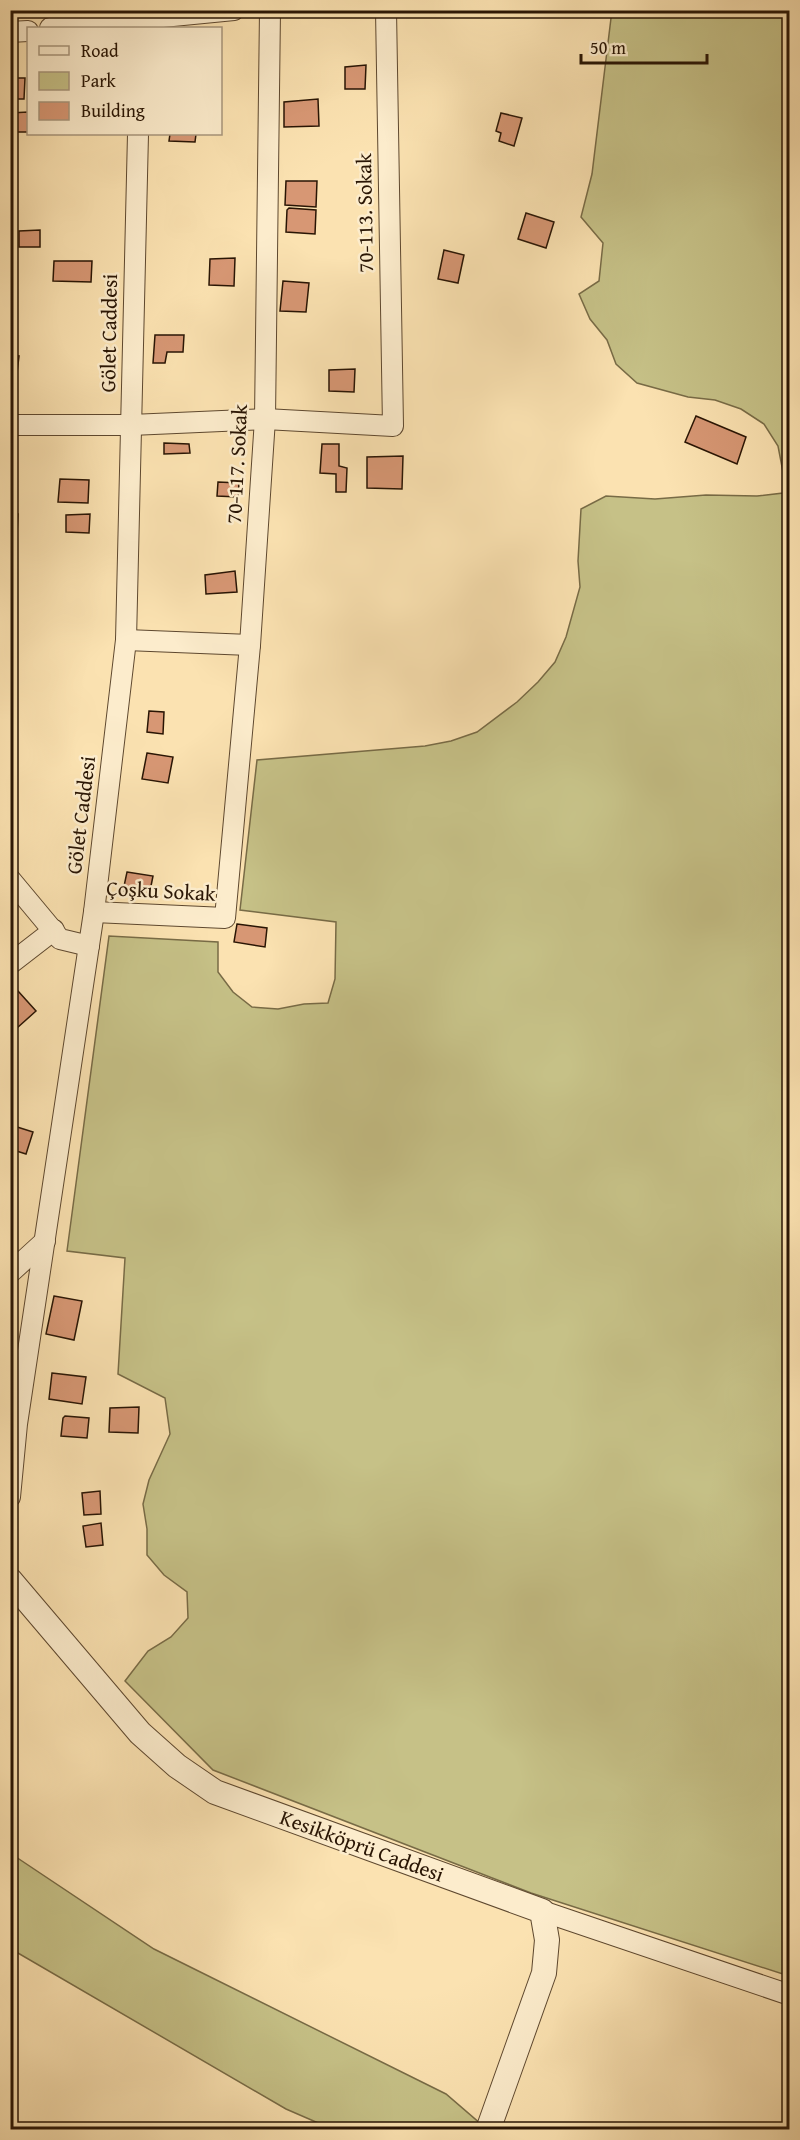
<svg xmlns="http://www.w3.org/2000/svg" width="800" height="2140" font-family="'Gentium Book Plus',serif">
<style>
.green{fill:#c6c187;stroke:#786b46;stroke-width:1.5}
.building{fill:#d79774;stroke:#291504;stroke-width:1.5}
.lines{fill:none;stroke-linecap:round;stroke-linejoin:round}
.minor-casing{stroke:#5e482f;stroke-width:22}
.tertiary-casing{stroke:#5e482f;stroke-width:26}
.minor{stroke:#fceccc;stroke-width:20}
.tertiary{stroke:#fceccc;stroke-width:24}
.labels{text-anchor:middle;stroke-width:5;stroke-linejoin:round;paint-order:stroke}
.street-label{font-size:21px;fill:#291504;stroke:#fceccc}
</style>
<rect width="100%" height="100%" fill="#fbe2b1"/>
<filter id="stains"><feTurbulence type="fractalNoise" baseFrequency=".00333" numOctaves="4"/><feColorMatrix values="0 0 0 0 .2 0 0 0 0 .09 0 0 0 0 .02 0 0 0 .5 -.17"/></filter>
<radialGradient id="worn" r=".72"><stop offset=".6" stop-color="#630" stop-opacity="0"/><stop offset="1" stop-color="#630" stop-opacity=".3"/></radialGradient>
<g class="green">
<path d="M 612,10 L 789,11 L 789,1976 L 531,1893 L 213,1770 L 125,1681 L 148,1651 L 171,1637 L 188,1618 L 187,1592 L 164,1575 L 147,1555 L 147,1529 L 143,1504 L 149,1480 L 170,1434 L 165,1398 L 118,1374 L 125,1258 L 67,1251 L 109,936 L 218,942 L 218,972 L 233,992 L 252,1007 L 278,1009 L 304,1004 L 328,1003 L 335,979 L 336,922 L 240,910 L 257,760 L 425,746 L 451,741 L 477,732 L 517,702 L 538,682 L 555,662 L 566,637 L 580,587 L 578,561 L 581,509 L 606,496 L 655,499 L 706,495 L 757,496 L 783,493 L 783,472 L 778,446 L 764,424 L 741,409 L 715,400 L 688,397 L 637,383 L 616,364 L 607,340 L 590,319 L 579,294 L 599,281 L 603,243 L 581,217 L 592,174 Z"/>
<path d="M 10,1853 L 154,1949 L 446,2094 L 482,2125 L 479,2130 L 332,2129 L 286,2109 L 11,1949 Z"/>
</g>
<g class="building">
<path d="M 366,65 L 365,89 L 345,89 L 345,67 Z"/>
<path d="M 10,78 L 25,78 L 24,99 L 10,99 Z"/>
<path d="M 318,99 L 319,126 L 284,127 L 284,102 Z"/>
<path d="M 28,112 L 28,132 L 10,132 L 10,113 Z"/>
<path d="M 501,113 L 522,118 L 514,146 L 499,141 L 501,133 L 496,131 Z"/>
<path d="M 170,134 L 196,134 L 195,142 L 169,141 Z"/>
<path d="M 286,181 L 317,181 L 316,207 L 285,205 Z"/>
<path d="M 289,208 L 316,210 L 315,234 L 286,232 L 287,210 Z"/>
<path d="M 526,213 L 554,222 L 546,248 L 518,239 Z"/>
<path d="M 40,230 L 40,247 L 19,247 L 19,231 Z"/>
<path d="M 444,250 L 464,255 L 458,283 L 438,279 Z"/>
<path d="M 235,258 L 234,286 L 209,285 L 210,259 Z"/>
<path d="M 54,261 L 92,261 L 91,282 L 53,281 Z"/>
<path d="M 283,281 L 309,283 L 306,312 L 280,311 Z"/>
<path d="M 155,335 L 184,335 L 183,352 L 167,352 L 165,363 L 153,363 Z"/>
<path d="M 10,355 L 19,356 L 17,373 L 10,373 Z"/>
<path d="M 355,369 L 354,392 L 329,391 L 329,370 Z"/>
<path d="M 696,416 L 746,437 L 737,464 L 685,442 Z"/>
<path d="M 164,443 L 189,444 L 190,453 L 164,454 Z"/>
<path d="M 322,444 L 339,444 L 339,466 L 347,468 L 346,492 L 336,492 L 336,474 L 320,473 Z"/>
<path d="M 403,456 L 402,489 L 367,488 L 367,457 Z"/>
<path d="M 60,479 L 89,480 L 88,503 L 58,502 Z"/>
<path d="M 218,482 L 239,483 L 238,497 L 217,496 Z"/>
<path d="M 10,514 L 18,514 L 17,534 L 10,534 Z"/>
<path d="M 90,514 L 89,533 L 66,532 L 66,515 Z"/>
<path d="M 235,571 L 237,592 L 206,594 L 205,575 Z"/>
<path d="M 149,711 L 164,712 L 163,734 L 147,732 Z"/>
<path d="M 147,753 L 173,757 L 168,783 L 142,779 Z"/>
<rect x="10" y="756" width="6" height="22"/>
<path d="M 127,872 L 153,876 L 149,896 L 123,891 Z"/>
<path d="M 237,924 L 267,928 L 265,947 L 234,942 Z"/>
<path d="M 18,991 L 36,1011 L 17,1028 L 10,1020 L 10,999 Z"/>
<path d="M 14,1126 L 33,1132 L 26,1154 L 10,1149 L 10,1135 Z"/>
<path d="M 54,1296 L 82,1301 L 74,1340 L 46,1334 Z"/>
<path d="M 52,1373 L 86,1377 L 82,1404 L 49,1399 Z"/>
<path d="M 139,1407 L 138,1433 L 109,1432 L 110,1408 Z"/>
<path d="M 65,1416 L 89,1418 L 87,1438 L 61,1436 L 63,1418 Z"/>
<path d="M 100,1491 L 101,1514 L 84,1515 L 82,1493 Z"/>
<path d="M 101,1523 L 103,1545 L 86,1547 L 83,1526 Z"/>
</g>
<g class="lines">
<g class="minor-casing">
<g id="minor">
<path d="M 50,28 L 234,10"/>
<path d="M 10,32 L 28,31"/>
<path d="M 10,425 L 131,425 L 265,419 L 393,426 L 386,10"/>
<path d="M 126,640 L 250,645"/>
<path d="M 10,879 L 60,939 L 89,946"/>
<path d="M 94,912 L 225,918 L 250,645 L 265,419 L 270,10"/>
<path d="M 10,964 L 54,930"/>
<path d="M 10,1273 L 45,1241"/>
<path d="M 10,1497 L 17,1424 L 94,912 L 126,640 L 138,134"/>
<path d="M 542,1911 L 790,1995"/>
</g>
</g>
<g class="tertiary-casing">
<path id="tertiary" d="M 10,1580 L 140,1733 L 177,1766 L 215,1792 L 542,1911 L 547,1940 L 544,1973 L 488,2130"/>
</g>
<use href="#minor" class="minor"/>
<use href="#tertiary" class="tertiary"/>
</g>
<g class="labels">
<g class="street-label">
<text transform="translate(365 213) rotate(-91)" y="7">70-113. Sokak</text>
<text transform="translate(109 333) rotate(-89)" y="7">Gölet Caddesi</text>
<text transform="translate(237 464) rotate(-87)" y="7">70-117. Sokak</text>
<text transform="translate(81 815) rotate(-83)" y="7">Gölet Caddesi</text>
<text transform="translate(161 891) rotate(3)" y="7">Çoşku Sokak</text>
<text transform="translate(362 1846) rotate(20)" y="7">Kesikköprü Caddesi</text>
</g>
</g>
<rect width="800" height="2140" fill="none" stroke="#fbe2b1" stroke-width="36"/>
<rect x="12" y="12" width="776" height="2116" fill="none" stroke="#291504" stroke-width="3"/>
<rect x="18" y="18" width="764" height="2104" fill="none" stroke="#291504" stroke-width="1.5"/>
<rect x="27" y="27" width="195" height="108" fill="#fceccc" stroke="#a8967c" stroke-width="1.5"/>
<rect x="39" y="46" width="30" height="9" fill="#fceccc" stroke="#a8967c" stroke-width="1.5"/>
<text x="81" y="57" font-size="18" fill="#291504">Road</text>
<rect x="39" y="72" width="30" height="18" fill="#c6c187" stroke="#a8967c" stroke-width="1.5"/>
<text x="81" y="87" font-size="18" fill="#291504">Park</text>
<rect x="39" y="102" width="30" height="18" fill="#d79774" stroke="#a8967c" stroke-width="1.5"/>
<text x="81" y="117" font-size="18" fill="#291504">Building</text>
<path d="M581 54v9h126v-9" fill="none" stroke="#291504" stroke-width="3"/>
<text x="590" y="54" font-size="18" fill="#291504" stroke="#fceccc" stroke-width="4.5" paint-order="stroke">50 m</text>
<rect width="100%" height="100%" filter="url(#stains)"/>
<rect width="100%" height="100%" fill="url(#worn)"/>
</svg>
